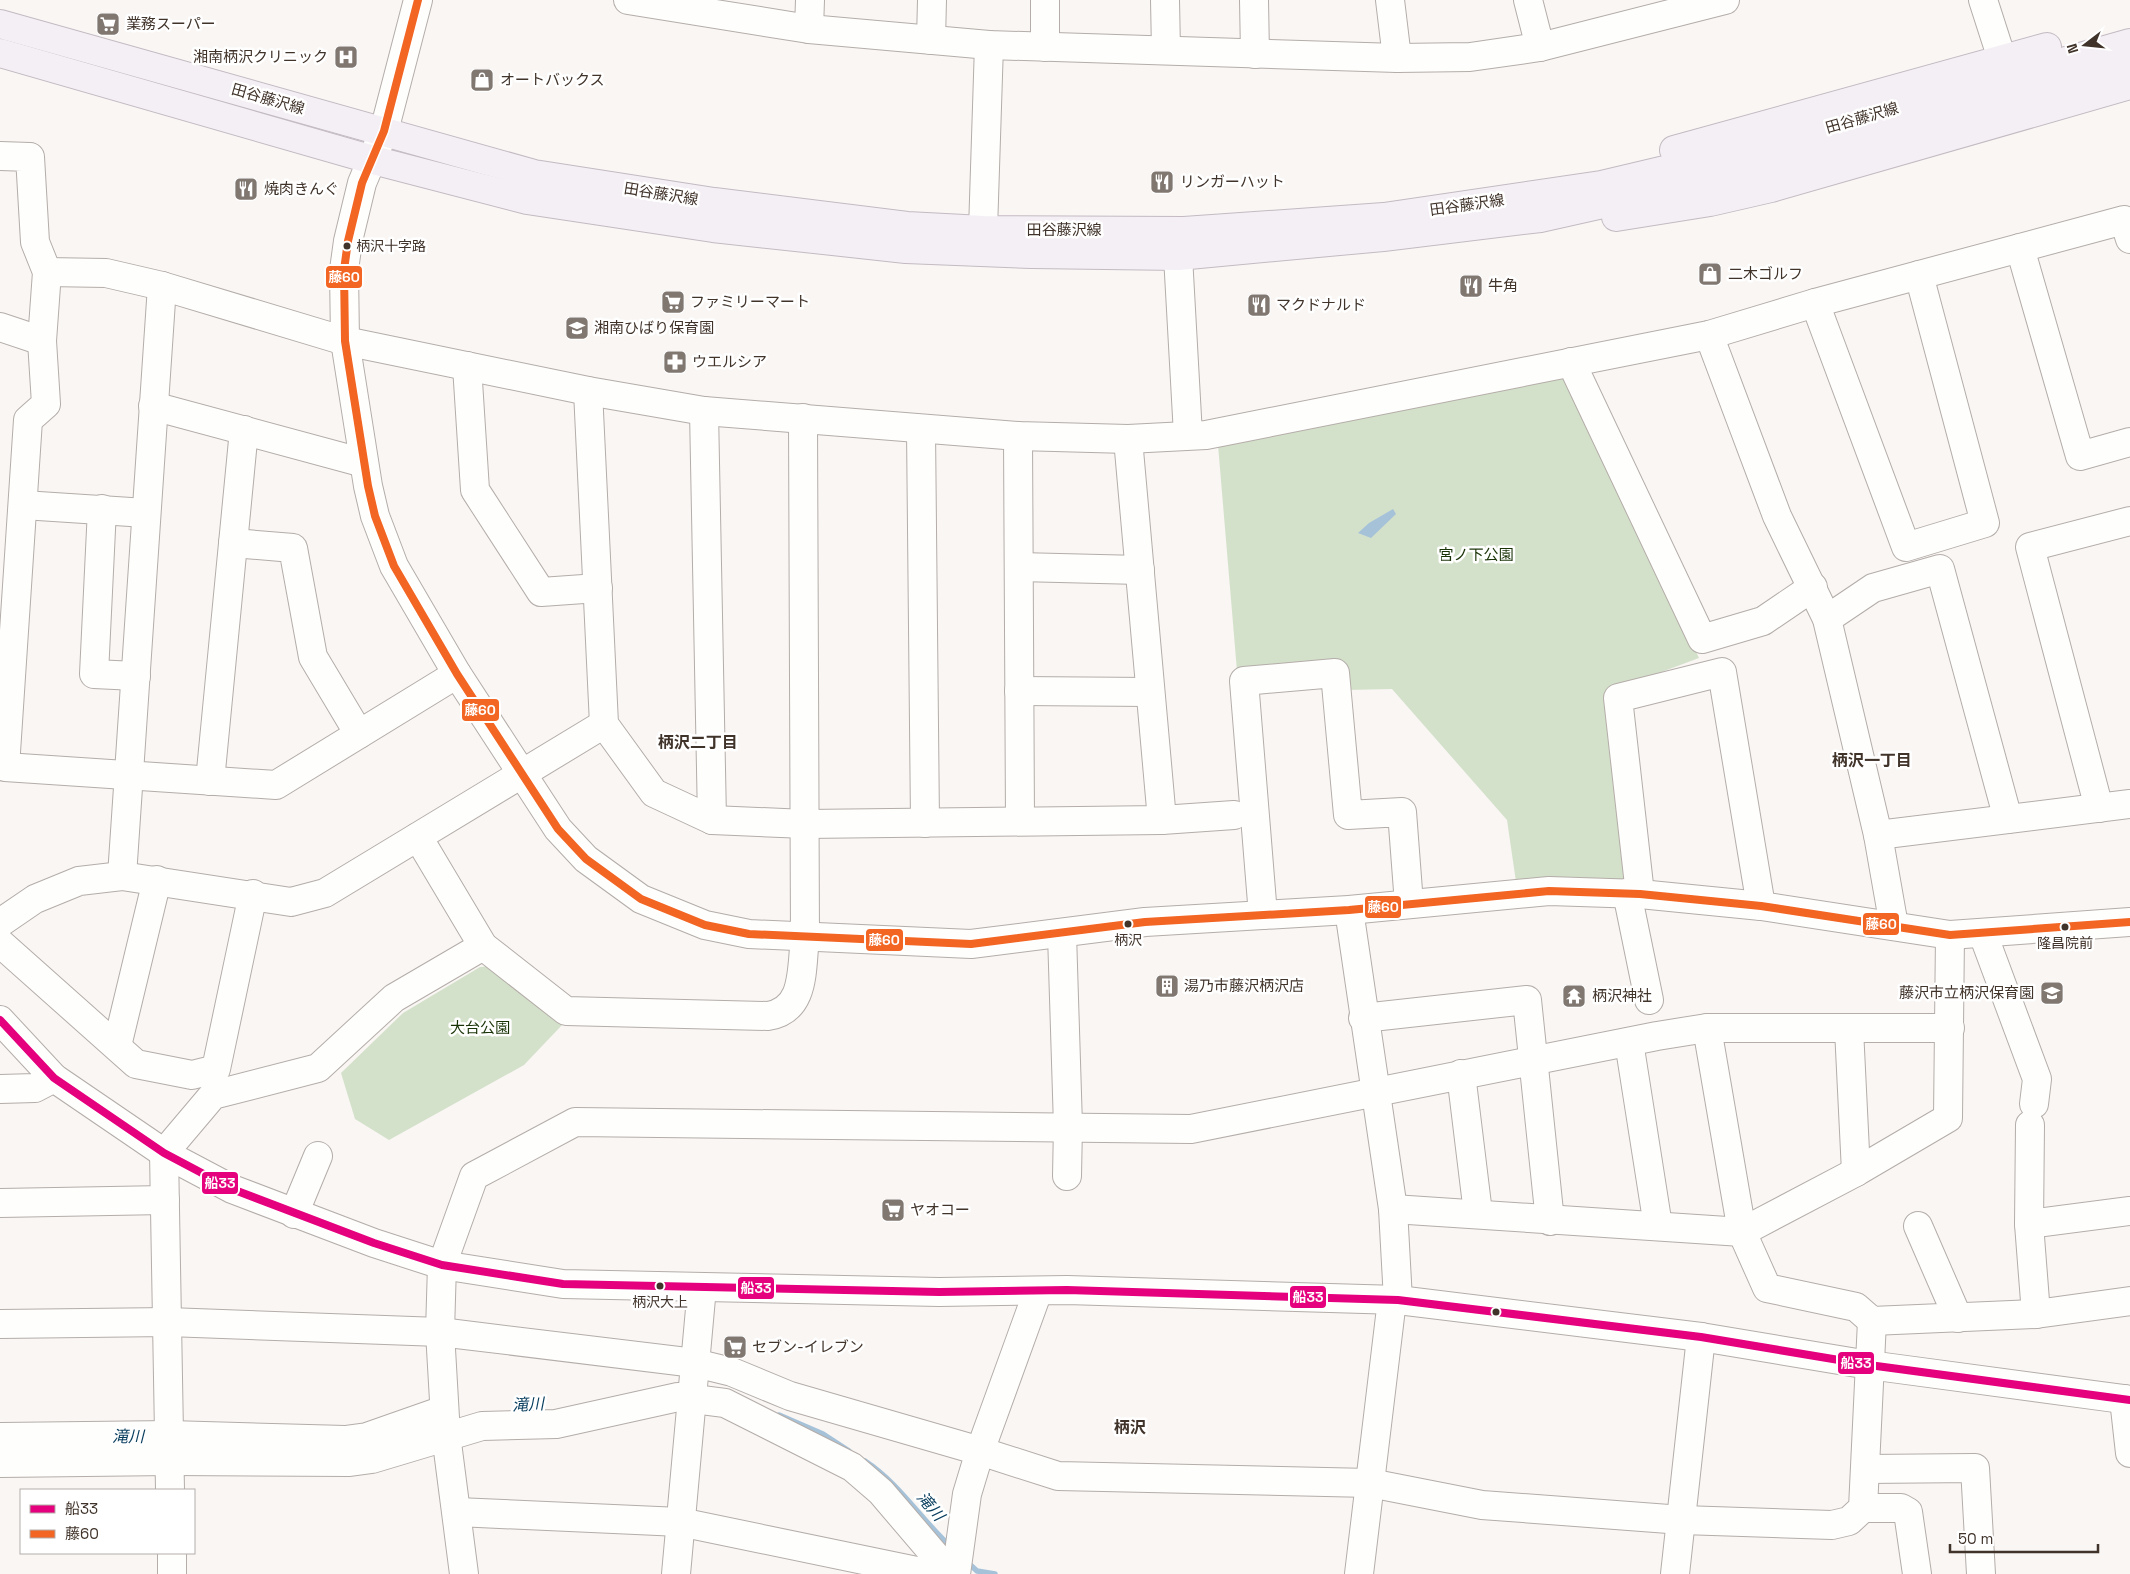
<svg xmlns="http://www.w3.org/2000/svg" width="2130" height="1574" font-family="'Space Grotesk','Noto Sans JP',sans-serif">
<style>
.green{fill:#d4e1ca}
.water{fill:#a6c2d9}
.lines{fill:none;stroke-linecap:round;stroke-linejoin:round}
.stream{stroke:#a6c2d9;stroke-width:5.5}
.minor-casing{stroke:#b4ada9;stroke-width:30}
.major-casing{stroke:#c3bac2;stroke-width:30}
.minor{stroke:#fefefd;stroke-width:28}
.major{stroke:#f4eff5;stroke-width:28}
.bus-1-casing{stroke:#fff;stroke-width:11}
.bus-2-casing{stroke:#fff;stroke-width:11}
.bus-1{stroke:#e5007d;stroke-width:8}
.bus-2{stroke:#f26522;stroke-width:8}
.bus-dot{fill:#40332a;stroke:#fff;stroke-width:2}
.labels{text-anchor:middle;stroke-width:5;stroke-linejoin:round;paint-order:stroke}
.bus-label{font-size:14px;fill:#40332a;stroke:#fff}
.poi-label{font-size:15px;fill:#40332a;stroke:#fff;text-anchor:start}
.street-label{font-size:15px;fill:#40332a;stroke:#fff}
.park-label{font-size:15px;fill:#193306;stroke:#fff}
.neighbourhood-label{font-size:16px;font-weight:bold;fill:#40332a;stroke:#fff}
.water-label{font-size:16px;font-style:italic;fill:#073c5d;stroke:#fff}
.line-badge{stroke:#fff;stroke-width:2}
.badge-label{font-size:14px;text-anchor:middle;font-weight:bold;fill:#fff}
</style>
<rect width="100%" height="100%" fill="#f9f6f4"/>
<g class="green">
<path d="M 1566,375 L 1699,658 L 1605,693 L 1632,883 L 1516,882 L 1507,820 L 1392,689 L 1347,690 L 1343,660 L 1237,671 L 1218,445 Z"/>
<path d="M 492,966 L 563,1024 L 524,1065 L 389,1140 L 355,1119 L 341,1073 L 403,1013 L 480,967 Z"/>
</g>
<path class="water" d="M 1393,509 L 1396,514 L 1371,538 L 1358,533 L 1369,523 Z"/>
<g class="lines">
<g class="stream">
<path d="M 779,1415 L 823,1434 L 849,1451"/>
<path d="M 865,1461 C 900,1484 921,1520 952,1548"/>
<path d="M 966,1561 L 977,1571 L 995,1574"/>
</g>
<g class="minor-casing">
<g id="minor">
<path d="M 418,0 L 384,131 L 362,183 L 348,241 L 344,270 L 345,341 L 368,486 L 375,516 L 394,566 L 457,674 L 558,829 L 586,859 L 641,899 L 705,925 L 749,934 L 971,944 L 1145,922 L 1349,910 L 1549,891 L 1640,894 L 1761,906 L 1950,935 L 2130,922"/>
<path d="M 628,0 L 809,29 L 989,45 L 1397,58 L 1470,57 L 1540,47 L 1725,0"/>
<path d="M 1045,0 L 1045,47"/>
<path d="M 1165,0 L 1166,50"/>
<path d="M 1254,0 L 1255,54"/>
<path d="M 1390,0 L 1397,58"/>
<path d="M 1528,0 L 1540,47"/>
<path d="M 1983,0 L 2002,59"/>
<path d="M 809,29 L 810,0"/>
<path d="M 931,40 L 932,0"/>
<path d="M 0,156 L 30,157 L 35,242 L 47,272 L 42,341 L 46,404 L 28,420 L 5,767 L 276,785 L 457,674"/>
<path d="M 983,230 L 989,45"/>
<path d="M 2020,248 L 2080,456 L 2130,442"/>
<path d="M 1178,256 L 1188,435"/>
<path d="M 47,272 L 106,273 L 162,286 L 345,341 L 588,391 L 704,411 L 1018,436 L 1128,439 L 1206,435 L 1709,335 L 1815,303 L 2124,220 L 2130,239"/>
<path d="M 1815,303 L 1906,547 L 1985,523 L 1919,275"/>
<path d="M 0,327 L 42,341"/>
<path d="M 1709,335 L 1777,516 L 1827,619 L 1878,835 L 1894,926"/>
<path d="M 1571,362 L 1702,639 L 1763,621 L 1813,587"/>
<path d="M 467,366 L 475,490 L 541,592 L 598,588"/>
<path d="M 588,391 L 604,724 L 654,793 L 712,820 L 806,824 L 1162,820 L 1234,815"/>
<path d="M 153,406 L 364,463"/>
<path d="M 704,411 L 712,820"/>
<path d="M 921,430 L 925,823"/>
<path d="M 1018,436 L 1020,821"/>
<path d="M 1128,439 L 1162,820"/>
<path d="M 23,505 L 146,513"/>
<path d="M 102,509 L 94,674 L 136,676"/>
<path d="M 233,543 L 293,548 L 313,657 L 359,734"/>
<path d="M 1019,567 L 1140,570"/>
<path d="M 1827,619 L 1873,588 L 1940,569 L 2008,819"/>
<path d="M 1019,691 L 1150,692"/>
<path d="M 210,781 L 244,430"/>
<path d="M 2099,808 L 2030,547 L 2130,521"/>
<path d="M 1878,835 L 2130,804"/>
<path d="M 418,837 L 483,946 L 566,1011 L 768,1016 C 806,1010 801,969 805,938 L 803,418"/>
<path d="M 122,876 L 162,286"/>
<path d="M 1627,893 L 1649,1000"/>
<path d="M 1640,894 L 1618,698 L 1722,672 L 1761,906"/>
<path d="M 1349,910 L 1393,1209 L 1398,1300"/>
<path d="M 1263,915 L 1244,681 L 1335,673 L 1348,815 L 1402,812 L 1409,904"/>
<path d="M 0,923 L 35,899 L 79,881 L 122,876 L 291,902 L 325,893 L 604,724"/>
<path d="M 1062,934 L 1068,1126 L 1067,1176"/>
<path d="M 1983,934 L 2037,1079 L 2034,1104"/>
<path d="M 0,943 L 136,1064 L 192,1075 L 216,1069 L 253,894"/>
<path d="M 1363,1018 L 1527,1000 L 1550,1221"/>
<path d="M 0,1020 L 54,1078 L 164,1153 L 232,1189 L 374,1243 L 442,1265 L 563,1284 L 939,1292 L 1067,1290 L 1398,1300 L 1701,1337 L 1869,1365 L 2130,1400"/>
<path d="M 1707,1028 L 1742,1232 L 1767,1288 L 1856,1307 L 1872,1321 L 2036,1314 L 2130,1301"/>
<path d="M 1849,1029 L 1856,1172"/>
<path d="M 1629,1042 L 1658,1226"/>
<path d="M 117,1046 L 157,880"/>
<path d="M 1461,1074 L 1478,1213"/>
<path d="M 0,1089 L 35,1088 L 54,1078"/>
<path d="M 2030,1125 L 2029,1224 L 2036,1314"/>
<path d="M 0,1203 L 165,1200"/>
<path d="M 1393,1209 L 1742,1232 L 1856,1172 L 1948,1118 L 1950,935"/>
<path d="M 294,1214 L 318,1156"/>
<path d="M 2029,1224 L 2130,1211"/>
<path d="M 1918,1226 L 1958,1318"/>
<path d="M 0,1324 L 168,1322 L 440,1332 L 695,1363 L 732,1372 L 790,1396 L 980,1451 L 1058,1476 L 1370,1483 L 1482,1505 L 1682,1520 L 1832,1525 L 1849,1521 L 1863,1508 L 1872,1321"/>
<path d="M 2124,1399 L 2130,1453"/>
<path d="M 0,1437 L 170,1435 L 345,1440 L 367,1437 L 444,1410"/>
<path d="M 0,1463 L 170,1461 L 350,1462 L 372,1459 L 482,1426 L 556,1424 L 678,1397 L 725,1403 L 852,1467 L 881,1492 L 951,1574"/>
<path d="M 1866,1469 L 1975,1468 L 1981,1574"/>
<path d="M 170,1490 L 164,1153 L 213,1095 L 318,1068 L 394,998 L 483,946"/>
<path d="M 1863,1508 L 1901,1508 L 1908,1512 L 1917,1574"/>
<path d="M 457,1512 L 680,1522 L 931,1574"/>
<path d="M 172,1553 L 172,1574"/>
<path d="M 464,1574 L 446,1435 L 440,1332 L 442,1265 L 474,1176 L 575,1122 L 1191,1129 L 1657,1036 L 1707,1028 L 1950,1028"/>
<path d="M 676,1574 L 702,1287"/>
<path d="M 956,1574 L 967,1494 L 980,1451 L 1038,1291"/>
<path d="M 1359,1574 L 1392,1300"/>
<path d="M 1675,1574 L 1701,1337"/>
</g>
</g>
<g class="major-casing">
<g id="major">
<path d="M 0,24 L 534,174 L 714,202 L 907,226 L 983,230 L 1184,231 L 1384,217 L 1601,185 L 1753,149 L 2130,43"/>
<path d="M 0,53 L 373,160 L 527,200 L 713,228 L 906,249 L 1032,254 L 1178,256 L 1383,237 L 1540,218 L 1763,168 L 2130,64"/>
<path d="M 1674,150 L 2047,47"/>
<path d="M 1616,217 L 1710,202 L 1771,188 L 2130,85"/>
</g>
</g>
<use href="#minor" class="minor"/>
<use href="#major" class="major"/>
<g class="bus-1-casing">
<path id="bus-1" d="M 0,1020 L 54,1078 L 164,1153 L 232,1189 L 374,1243 L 442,1265 L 563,1284 L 939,1292 L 1067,1290 L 1398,1300 L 1701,1337 L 1869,1365 L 2130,1400"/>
</g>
<g class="bus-2-casing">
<path id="bus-2" d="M 418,0 L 384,131 L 362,183 L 348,241 L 344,270 L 345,341 L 368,486 L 375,516 L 394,566 L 457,674 L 558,829 L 586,859 L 641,899 L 705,925 L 749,934 L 971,944 L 1145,922 L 1349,910 L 1549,891 L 1640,894 L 1761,906 L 1950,935 L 2130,922"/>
</g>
<use href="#bus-1" class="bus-1"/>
<use href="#bus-2" class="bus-2"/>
</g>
<defs>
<g id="supermarket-square" transform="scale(1.25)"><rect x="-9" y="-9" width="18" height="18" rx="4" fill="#817771" stroke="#fff"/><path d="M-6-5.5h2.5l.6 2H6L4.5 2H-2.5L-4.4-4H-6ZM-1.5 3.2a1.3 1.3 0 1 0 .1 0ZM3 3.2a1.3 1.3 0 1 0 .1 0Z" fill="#fff"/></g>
<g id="hospital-square" transform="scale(1.25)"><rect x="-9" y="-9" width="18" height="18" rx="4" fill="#817771" stroke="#fff"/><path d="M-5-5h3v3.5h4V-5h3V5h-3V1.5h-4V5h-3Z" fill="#fff"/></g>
<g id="shop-square" transform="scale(1.25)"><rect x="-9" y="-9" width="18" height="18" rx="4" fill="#817771" stroke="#fff"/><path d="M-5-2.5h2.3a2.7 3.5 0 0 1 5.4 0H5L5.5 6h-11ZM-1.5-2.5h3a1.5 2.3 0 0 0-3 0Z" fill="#fff"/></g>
<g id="restaurant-square" transform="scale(1.25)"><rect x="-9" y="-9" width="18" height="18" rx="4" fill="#817771" stroke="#fff"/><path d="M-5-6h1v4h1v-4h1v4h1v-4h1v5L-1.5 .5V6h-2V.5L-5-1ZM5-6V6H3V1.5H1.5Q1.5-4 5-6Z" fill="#fff"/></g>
<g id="school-square" transform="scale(1.25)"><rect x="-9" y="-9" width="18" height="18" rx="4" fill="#817771" stroke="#fff"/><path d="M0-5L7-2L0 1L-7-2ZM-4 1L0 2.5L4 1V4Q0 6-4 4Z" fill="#fff"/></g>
<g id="pharmacy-square" transform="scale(1.25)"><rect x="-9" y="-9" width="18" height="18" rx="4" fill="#817771" stroke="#fff"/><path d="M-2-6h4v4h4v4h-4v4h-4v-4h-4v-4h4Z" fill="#fff"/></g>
<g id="building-square" transform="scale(1.25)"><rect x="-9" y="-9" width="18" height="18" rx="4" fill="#817771" stroke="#fff"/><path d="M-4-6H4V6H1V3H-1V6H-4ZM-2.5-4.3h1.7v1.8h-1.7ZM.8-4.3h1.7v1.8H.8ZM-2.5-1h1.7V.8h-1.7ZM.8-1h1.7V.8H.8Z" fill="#fff"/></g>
<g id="temple-square" transform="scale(1.25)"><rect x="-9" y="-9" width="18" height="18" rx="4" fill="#817771" stroke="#fff"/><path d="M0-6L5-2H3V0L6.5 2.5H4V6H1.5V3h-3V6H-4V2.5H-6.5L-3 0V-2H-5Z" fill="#fff"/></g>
</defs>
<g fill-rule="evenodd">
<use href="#supermarket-square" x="108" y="24"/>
<use href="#hospital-square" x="346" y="57"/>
<use href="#shop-square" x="482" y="80"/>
<use href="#restaurant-square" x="1162" y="182"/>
<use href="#restaurant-square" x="246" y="189"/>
<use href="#shop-square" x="1710" y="274"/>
<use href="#restaurant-square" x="1471" y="286"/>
<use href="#supermarket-square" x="673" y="302"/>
<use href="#restaurant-square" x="1259" y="305"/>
<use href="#school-square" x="577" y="328"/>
<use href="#pharmacy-square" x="675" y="362"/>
<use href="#building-square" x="1167" y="986"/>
<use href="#school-square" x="2052" y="993"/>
<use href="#temple-square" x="1574" y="996"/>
<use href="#supermarket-square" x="893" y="1210"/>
<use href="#supermarket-square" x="735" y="1347"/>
</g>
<g class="bus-dot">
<circle cx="347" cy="246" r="4.5"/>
<circle cx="1128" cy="924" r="4.5"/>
<circle cx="2065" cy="927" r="4.5"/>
<circle cx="660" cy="1286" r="4.5"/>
<circle cx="1496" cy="1312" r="4.5"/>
</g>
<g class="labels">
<g class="bus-label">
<text x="356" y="251" text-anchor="start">柄沢十字路</text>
<text x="1128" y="945">柄沢</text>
<text x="2065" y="948">隆昌院前</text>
<text x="660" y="1307">柄沢大上</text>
</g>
<g class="poi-label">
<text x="126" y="29">業務スーパー</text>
<text x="328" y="62" text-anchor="end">湘南柄沢クリニック</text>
<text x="500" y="85">オートバックス</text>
<text x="1180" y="187">リンガーハット</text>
<text x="264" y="194">焼肉きんぐ</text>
<text x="1728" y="279">二木ゴルフ</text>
<text x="1488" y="291">牛角</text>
<text x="690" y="307">ファミリーマート</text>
<text x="1276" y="310">マクドナルド</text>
<text x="594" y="333">湘南ひばり保育園</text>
<text x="692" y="367">ウエルシア</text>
<text x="1184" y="991">湯乃市藤沢柄沢店</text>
<text x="2034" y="998" text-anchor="end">藤沢市立柄沢保育園</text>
<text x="1592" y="1001">柄沢神社</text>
<text x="910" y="1215">ヤオコー</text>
<text x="752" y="1352">セブン-イレブン</text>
</g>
<g class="street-label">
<text transform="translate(268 99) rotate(16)" y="5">田谷藤沢線</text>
<text transform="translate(1862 118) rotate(-16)" y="5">田谷藤沢線</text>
<text transform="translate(661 194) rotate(9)" y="5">田谷藤沢線</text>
<text transform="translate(1467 205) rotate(-8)" y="5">田谷藤沢線</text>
<text x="1064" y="235">田谷藤沢線</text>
</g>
<g class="park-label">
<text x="1476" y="560">宮ノ下公園</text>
<text x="480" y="1033">大台公園</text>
</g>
<g class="neighbourhood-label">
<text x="698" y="748">柄沢二丁目</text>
<text x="1872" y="766">柄沢一丁目</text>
<text x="1130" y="1433">柄沢</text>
</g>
<g class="water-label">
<text transform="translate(528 1404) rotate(-3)" y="6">滝川</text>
<text x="128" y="1442">滝川</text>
<text transform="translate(931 1506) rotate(50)" y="6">滝川</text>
</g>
</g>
<g class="line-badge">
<rect x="325" y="265" width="38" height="24" rx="5" fill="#f26522"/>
<rect x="461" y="698" width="39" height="24" rx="5" fill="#f26522"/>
<rect x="1364" y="895" width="38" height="24" rx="5" fill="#f26522"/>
<rect x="1862" y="912" width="38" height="24" rx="5" fill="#f26522"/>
<rect x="865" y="928" width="39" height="24" rx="5" fill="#f26522"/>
<rect x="201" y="1171" width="38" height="24" rx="5" fill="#e5007d"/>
<rect x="737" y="1276" width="38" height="24" rx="5" fill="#e5007d"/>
<rect x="1289" y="1285" width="38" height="24" rx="5" fill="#e5007d"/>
<rect x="1837" y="1351" width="38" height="24" rx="5" fill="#e5007d"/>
</g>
<g class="badge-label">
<text x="344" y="282">藤60</text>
<text x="480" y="715">藤60</text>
<text x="1383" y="912">藤60</text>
<text x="1881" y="929">藤60</text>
<text x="884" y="945">藤60</text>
<text x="220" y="1188">船33</text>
<text x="756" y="1293">船33</text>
<text x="1308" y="1302">船33</text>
<text x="1856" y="1368">船33</text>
</g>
<rect x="20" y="1489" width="175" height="65" fill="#ffffff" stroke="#b3adaa"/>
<rect x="30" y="1505" width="25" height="8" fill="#e5007d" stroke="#b3adaa"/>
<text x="65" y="1514" font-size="15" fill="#40332a">船33</text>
<rect x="30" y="1530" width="25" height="8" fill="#f26522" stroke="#b3adaa"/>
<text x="65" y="1539" font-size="15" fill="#40332a">藤60</text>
<g transform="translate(2085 45) rotate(254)" stroke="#ffffff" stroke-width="4" paint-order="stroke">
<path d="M0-4L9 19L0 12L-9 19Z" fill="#40332a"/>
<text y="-8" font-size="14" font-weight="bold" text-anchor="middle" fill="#40332a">N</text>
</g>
<path d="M1950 1544v8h148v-8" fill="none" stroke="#40332a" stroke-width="2.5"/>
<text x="1958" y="1544" font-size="15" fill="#40332a" stroke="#ffffff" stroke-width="4" paint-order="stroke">50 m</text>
</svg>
